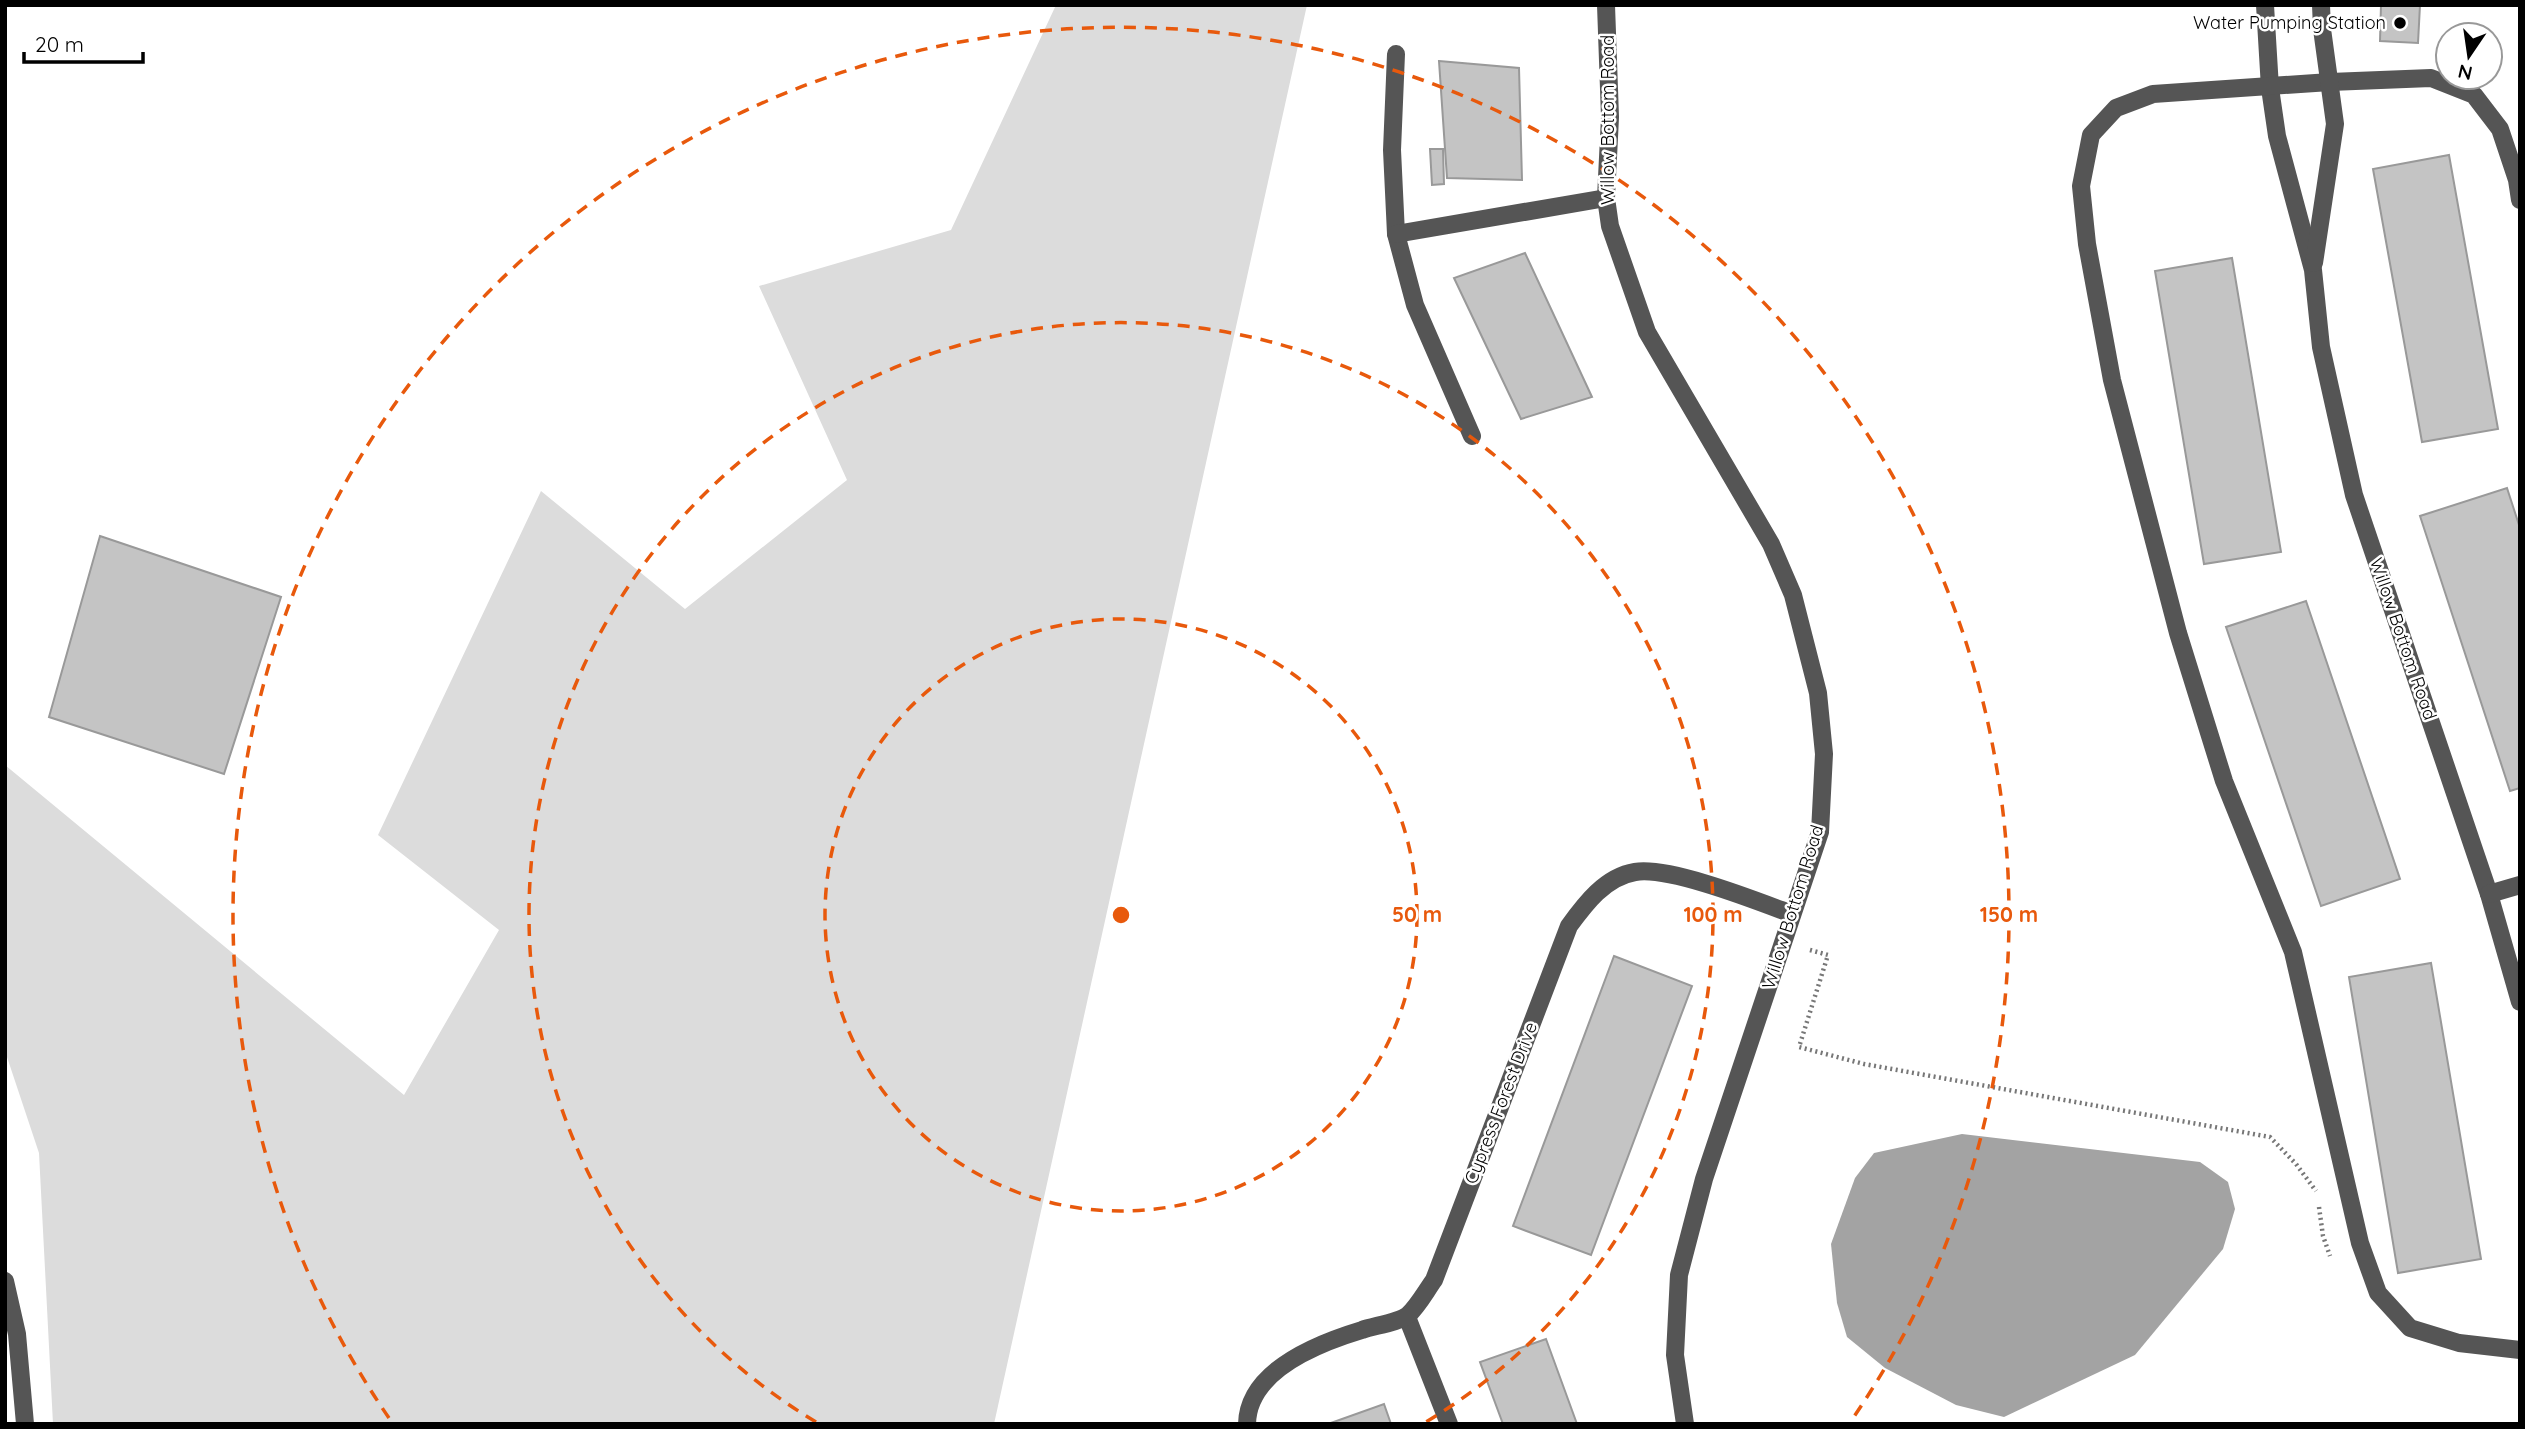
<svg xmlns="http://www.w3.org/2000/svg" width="2525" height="1429" font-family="Quicksand,sans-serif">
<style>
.green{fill:#dcdcdc}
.water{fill:#a3a3a3}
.building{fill:#c4c4c4;stroke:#999;stroke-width:2}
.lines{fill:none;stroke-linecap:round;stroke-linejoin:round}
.path{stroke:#777;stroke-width:4.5;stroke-dasharray:2 3.5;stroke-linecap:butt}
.minor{stroke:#555;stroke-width:18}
.ring{fill:none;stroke:#e8590c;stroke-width:3.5;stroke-dasharray:12 9}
.poi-dot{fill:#000;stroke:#fff;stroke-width:2.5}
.labels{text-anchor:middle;stroke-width:5;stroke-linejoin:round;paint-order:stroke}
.poi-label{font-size:18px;fill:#000;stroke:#fff;text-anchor:end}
.street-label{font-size:18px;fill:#000;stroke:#fff}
.centre{fill:#e8590c;stroke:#fff;stroke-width:3.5}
.ring-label{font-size:21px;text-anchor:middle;font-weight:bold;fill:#e8590c;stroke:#fff;stroke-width:5;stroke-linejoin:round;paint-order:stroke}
</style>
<rect width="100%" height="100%" fill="#fff"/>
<path class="green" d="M 1056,5 L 1307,5 L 994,1424 L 53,1424 L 39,1153 L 5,1051 L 5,765 L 404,1095 L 499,930 L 378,835 L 541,491 L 685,609 L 847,480 L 759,286 L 951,230 Z"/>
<path class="water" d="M 1962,1134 L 2200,1162 L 2228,1182 L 2235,1209 L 2223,1249 L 2135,1355 L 2004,1417 L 1956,1405 L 1885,1368 L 1847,1337 L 1837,1303 L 1831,1244 L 1855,1178 L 1874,1153 Z"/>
<g class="building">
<path d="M 2381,5 L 2420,5 L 2418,43 L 2380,41 Z"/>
<path d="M 1439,61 L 1519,68 L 1522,180 L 1447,178 Z"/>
<path d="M 1430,149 L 1443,149 L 1444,184 L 1432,185 Z"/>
<path d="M 2449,155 L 2498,429 L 2422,442 L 2373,169 Z"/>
<path d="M 1525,253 L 1592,397 L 1521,419 L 1454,278 Z"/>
<path d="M 2232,258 L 2281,552 L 2204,564 L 2155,271 Z"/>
<path d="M 2507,488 L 2520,528 L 2520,788 L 2510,791 L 2420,516 Z"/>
<path d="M 100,536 L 281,597 L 224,774 L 49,717 Z"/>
<path d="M 2306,601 L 2400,879 L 2321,906 L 2226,627 Z"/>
<path d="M 1614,956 L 1692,986 L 1591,1255 L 1513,1226 Z"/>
<path d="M 2431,963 L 2481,1259 L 2398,1273 L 2349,977 Z"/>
<path d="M 1546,1339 L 1577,1424 L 1503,1424 L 1480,1362 Z"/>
<path d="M 1384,1404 L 1391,1424 L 1328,1424 Z"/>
</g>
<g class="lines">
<g class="path">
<path d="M 1810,950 L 1828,955 L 1799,1047 L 1864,1064 L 2270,1137 L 2296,1164 L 2316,1191"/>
<path d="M 2319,1207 L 2323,1236 L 2330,1256"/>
</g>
<g class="minor">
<path d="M 1606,5 L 1610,117 L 1606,198 L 1610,226 L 1647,332 L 1771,544 L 1793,595 L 1818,693 L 1824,754 L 1820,832 L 1704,1179 L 1679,1275 L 1675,1355 L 1685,1424"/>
<path d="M 2265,5 L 2270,88 L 2277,136 L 2313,270 L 2321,347 L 2354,495 L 2489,894 L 2520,1002"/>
<path d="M 1396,54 L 1392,150 L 1396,234 L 1415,305 L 1472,436"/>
<path d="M 2520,200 L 2517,180 L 2500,129 L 2474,95 L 2431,78 L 2330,82 L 2153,94 L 2116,108 L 2091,135 L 2081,186 L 2087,244 L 2112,380 L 2178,633 L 2224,781 L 2293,952 L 2360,1243 L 2378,1293 L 2410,1328 L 2459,1343 L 2520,1350"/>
<path d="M 1396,234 L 1606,198"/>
<path d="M 2314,263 L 2335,124 L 2322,29 L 2321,5"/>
<path d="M 2489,894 L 2520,885"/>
<path d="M 5,1281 L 17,1334 L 25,1424"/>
<path d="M 1407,1317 L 1449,1424"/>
<path d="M 1247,1424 C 1248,1370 1319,1343 1362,1330 C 1373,1326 1400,1322 1408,1315 C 1418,1306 1426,1291 1434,1280 L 1569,926 C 1585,904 1605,877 1635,872 C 1669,866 1757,901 1792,914"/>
</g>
</g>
<g class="ring">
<circle cx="1121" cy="915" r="296"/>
<path d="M816 1422A592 592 0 1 1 1426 1422"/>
<path d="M389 1418A888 888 0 1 1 1853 1418"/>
</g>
<circle class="poi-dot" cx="2400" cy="23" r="7"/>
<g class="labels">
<g class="poi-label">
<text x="2386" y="29">Water Pumping Station</text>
</g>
<g class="street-label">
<text transform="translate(1608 120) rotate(-90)" y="6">Willow Bottom Road</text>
<text transform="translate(2403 639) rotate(71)" y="6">Willow Bottom Road</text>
<text transform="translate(1793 907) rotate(-73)" y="6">Willow Bottom Road</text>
<text transform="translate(1501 1103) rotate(-69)" y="6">Cypress Forest Drive</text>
</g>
</g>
<circle cx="1121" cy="915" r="10" class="centre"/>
<g class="ring-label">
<text x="1417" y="922">50 m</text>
<text x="1713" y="922">100 m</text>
<text x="2009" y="922">150 m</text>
</g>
<rect width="2525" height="1429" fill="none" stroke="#000000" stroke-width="14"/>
<g transform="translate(2469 56) rotate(193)"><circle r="33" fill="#ffffff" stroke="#999999" stroke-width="2"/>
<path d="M0-5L12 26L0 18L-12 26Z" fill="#000000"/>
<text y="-10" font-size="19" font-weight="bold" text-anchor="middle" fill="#000000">N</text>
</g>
<path d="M24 52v10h119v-10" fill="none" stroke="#000000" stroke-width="3.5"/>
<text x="35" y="52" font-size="21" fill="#000000" stroke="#ffffff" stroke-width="5" paint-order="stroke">20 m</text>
</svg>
